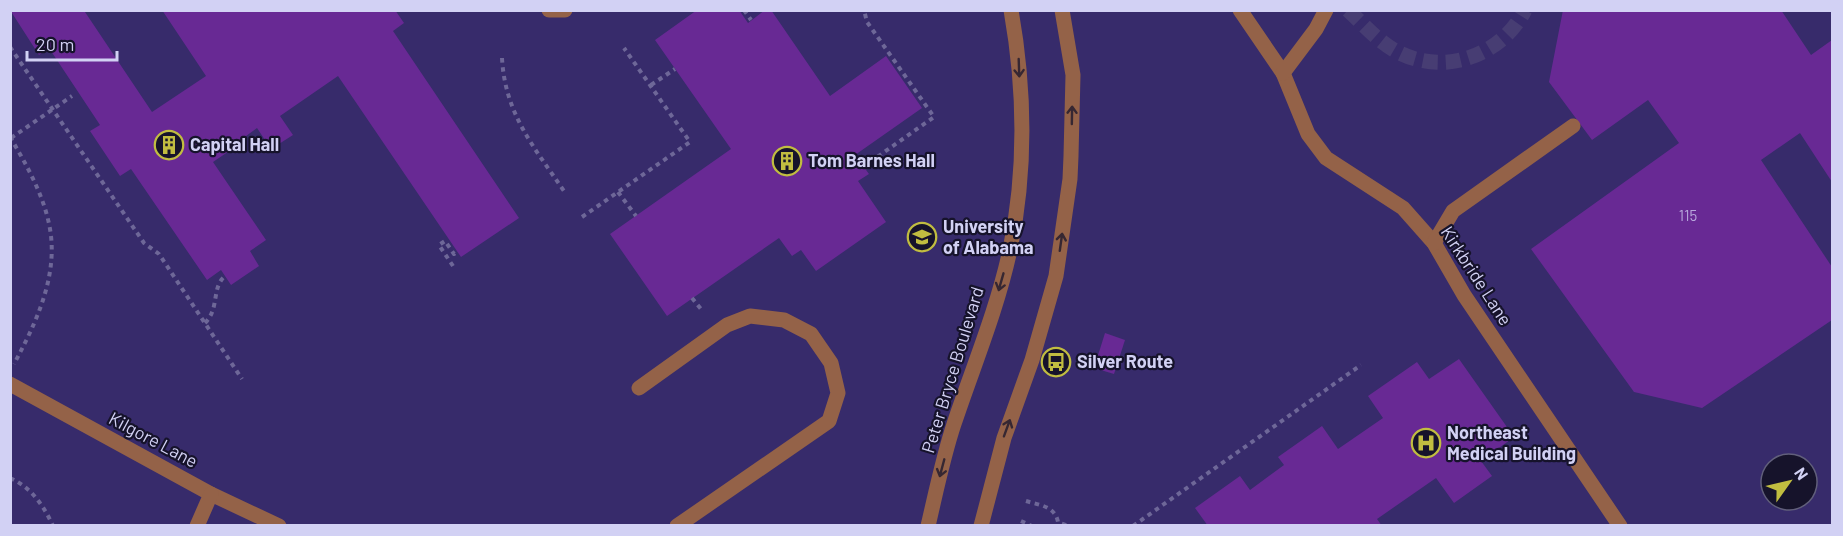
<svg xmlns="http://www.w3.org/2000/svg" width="1843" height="536" font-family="Barlow,sans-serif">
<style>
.built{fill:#372b6b;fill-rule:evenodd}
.building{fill:#682994}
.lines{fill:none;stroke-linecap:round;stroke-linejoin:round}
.minor-tunnel{stroke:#473d73;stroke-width:15;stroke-dasharray:15 8;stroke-linecap:butt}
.path{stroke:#6e6798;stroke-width:4;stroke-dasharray:4.5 4.5;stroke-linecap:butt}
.minor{stroke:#946248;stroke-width:15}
.oneway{stroke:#362732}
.labels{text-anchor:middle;stroke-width:4.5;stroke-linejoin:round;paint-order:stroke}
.number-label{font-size:15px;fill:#b8a7dc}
.poi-label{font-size:18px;font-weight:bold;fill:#d2d1f4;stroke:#16132b;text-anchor:start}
.street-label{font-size:18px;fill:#d2d1f4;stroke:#16132b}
</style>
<rect width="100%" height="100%" fill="#2e235c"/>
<path class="built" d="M 10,11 L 1832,11 L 1832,525 L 11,525 ZM 1771,464 L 1807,464 L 1807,500 L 1771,500 Z"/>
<g class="building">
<path d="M 10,10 L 88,10 L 85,12 L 152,112 L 206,76 L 162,10 L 395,10 L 404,23 L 393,31 L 519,218 L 461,257 L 338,76 L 280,116 L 293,135 L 271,149 L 257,128 L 242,139 L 244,141 L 213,162 L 266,240 L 250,251 L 259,266 L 231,285 L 221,270 L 207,280 L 131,169 L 120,176 L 90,131 L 100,125 L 49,48 L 39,55 Z"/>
<path d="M 697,10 L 739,10 L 748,23 L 765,10 L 771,10 L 830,96 L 886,56 L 922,108 L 855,155 L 869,174 L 858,181 L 886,222 L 816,271 L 801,250 L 792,256 L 779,238 L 667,316 L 610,234 L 731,149 L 655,40 Z"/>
<path d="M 1563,10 L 1781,10 L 1811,55 L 1832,40 L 1832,182 L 1800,133 L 1761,160 L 1832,267 L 1832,320 L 1702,408 L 1634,392 L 1531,249 L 1679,143 L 1648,100 L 1592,140 L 1549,82 Z"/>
<path d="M 1105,333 L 1125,340 L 1114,374 L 1094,368 Z"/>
<path d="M 1459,359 L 1514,437 L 1481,461 L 1492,476 L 1454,503 L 1436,478 L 1377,519 L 1382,526 L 1208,526 L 1195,508 L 1240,476 L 1250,490 L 1284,465 L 1278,457 L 1322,426 L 1338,449 L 1383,418 L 1368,396 L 1417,362 L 1429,379 Z"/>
</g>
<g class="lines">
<path class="minor-tunnel" d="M 1348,10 C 1363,24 1377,40 1394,50 C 1441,77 1500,58 1525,10"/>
<g class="path">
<path d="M 744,10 L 751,20"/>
<path d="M 10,47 L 144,243 L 159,254 L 242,379"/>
<path d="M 502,58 C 505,114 534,147 564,191"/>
<path d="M 651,85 L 675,69"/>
<path d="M 10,137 C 28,167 47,201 51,236 C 56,281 35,325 14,364"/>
<path d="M 11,138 L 72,96"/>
<path d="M 863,167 L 934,117 L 867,22 L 864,10"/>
<path d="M 618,192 L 636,216"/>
<path d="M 582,217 L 690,142 L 624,48"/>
<path d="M 453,266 L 439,245 L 445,241 L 454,254 L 457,252"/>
<path d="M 692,298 L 701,309"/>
<path d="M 205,323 C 220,308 211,288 225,276"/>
<path d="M 10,478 C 31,487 44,506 53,526"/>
<path d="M 1026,501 C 1039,505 1055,506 1058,522 L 1068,526"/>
<path d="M 1021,521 L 1032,526"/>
<path d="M 1133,526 L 1361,365"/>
</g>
<g class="minor">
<path d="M 549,10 L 565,10"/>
<path d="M 1240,10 L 1283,73 L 1308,134 L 1326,158 L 1403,208 L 1434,243 L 1464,295 L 1620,526"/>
<path d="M 1283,73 L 1316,29 L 1326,10"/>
<path d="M 1434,243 L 1453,211 L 1573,126"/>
<path d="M 10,384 L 211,494 L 279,526"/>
<path d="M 639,388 L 727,325 L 750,316 L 784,320 L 811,334 L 831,363 L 838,393 L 829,421 L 677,526"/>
<path d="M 197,526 L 211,494"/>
<path d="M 928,526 C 936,492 943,457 954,424 C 973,367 997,310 1010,250 C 1026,172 1025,89 1011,10"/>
<path d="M 981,526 L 1004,438 L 1032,360 L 1056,276 L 1070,179 L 1071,156 L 1073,75 L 1062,10"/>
</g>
</g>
<defs><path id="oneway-shaft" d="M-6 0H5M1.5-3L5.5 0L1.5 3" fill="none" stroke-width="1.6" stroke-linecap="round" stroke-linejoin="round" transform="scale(1.5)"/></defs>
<g class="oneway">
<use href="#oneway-shaft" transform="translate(1019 68) rotate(88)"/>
<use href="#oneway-shaft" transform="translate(1072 115) rotate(-89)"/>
<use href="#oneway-shaft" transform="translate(1061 242) rotate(-82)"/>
<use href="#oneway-shaft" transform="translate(1001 282) rotate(106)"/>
<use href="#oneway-shaft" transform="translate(1007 428) rotate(-70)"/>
<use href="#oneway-shaft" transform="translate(942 468) rotate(105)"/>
</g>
<defs>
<g id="building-ring" transform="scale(1.5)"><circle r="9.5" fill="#16132b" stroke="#c1bd40" stroke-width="1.5"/><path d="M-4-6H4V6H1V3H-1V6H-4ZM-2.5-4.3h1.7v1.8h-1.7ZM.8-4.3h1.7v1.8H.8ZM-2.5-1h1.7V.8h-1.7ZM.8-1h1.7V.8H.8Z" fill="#c1bd40"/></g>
<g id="university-ring" transform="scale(1.5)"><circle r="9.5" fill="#16132b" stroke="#c1bd40" stroke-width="1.5"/><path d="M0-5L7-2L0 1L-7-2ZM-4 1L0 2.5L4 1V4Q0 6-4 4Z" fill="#c1bd40"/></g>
<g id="bus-ring" transform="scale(1.5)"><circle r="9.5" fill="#16132b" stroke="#c1bd40" stroke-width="1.5"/><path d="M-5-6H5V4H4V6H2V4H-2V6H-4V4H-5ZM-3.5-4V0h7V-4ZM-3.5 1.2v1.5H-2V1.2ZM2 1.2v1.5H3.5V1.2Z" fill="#c1bd40"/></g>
<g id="hospital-ring" transform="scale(1.5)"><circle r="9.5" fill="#16132b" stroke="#c1bd40" stroke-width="1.5"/><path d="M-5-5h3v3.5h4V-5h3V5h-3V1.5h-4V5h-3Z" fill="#c1bd40"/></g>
</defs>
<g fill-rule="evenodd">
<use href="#building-ring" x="169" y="145"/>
<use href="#building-ring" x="787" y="161"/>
<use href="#university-ring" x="922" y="237"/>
<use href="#bus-ring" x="1056" y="362"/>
<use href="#hospital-ring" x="1426" y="443"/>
</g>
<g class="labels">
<g class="number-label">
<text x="1688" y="221">115</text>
</g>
<g class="poi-label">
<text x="190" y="151">Capital Hall</text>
<text x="808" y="167">Tom Barnes Hall</text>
<text x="943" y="233">University<tspan x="943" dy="21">of Alabama</tspan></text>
<text x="1077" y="368">Silver Route</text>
<text x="1447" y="439">Northeast<tspan x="1447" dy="21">Medical Building</tspan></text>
</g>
<g class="street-label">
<text transform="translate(1476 276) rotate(57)" y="6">Kirkbride Lane</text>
<text transform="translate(953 370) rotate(-73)" y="6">Peter Bryce Boulevard</text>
<text transform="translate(153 440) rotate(28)" y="6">Kilgore Lane</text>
</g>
</g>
<rect width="1843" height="536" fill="none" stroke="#d2d1f4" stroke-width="24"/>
<g transform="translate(1789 482) rotate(56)"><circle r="28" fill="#16132b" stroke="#615f7b" stroke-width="1.5"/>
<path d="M0-4.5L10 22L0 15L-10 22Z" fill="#c1bd40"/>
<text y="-9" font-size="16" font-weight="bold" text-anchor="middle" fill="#d2d1f4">N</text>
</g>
<path d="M27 51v9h90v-9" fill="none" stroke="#d2d1f4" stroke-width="3"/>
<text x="36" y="51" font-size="18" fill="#d2d1f4" stroke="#16132b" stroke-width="4.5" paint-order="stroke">20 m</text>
</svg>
